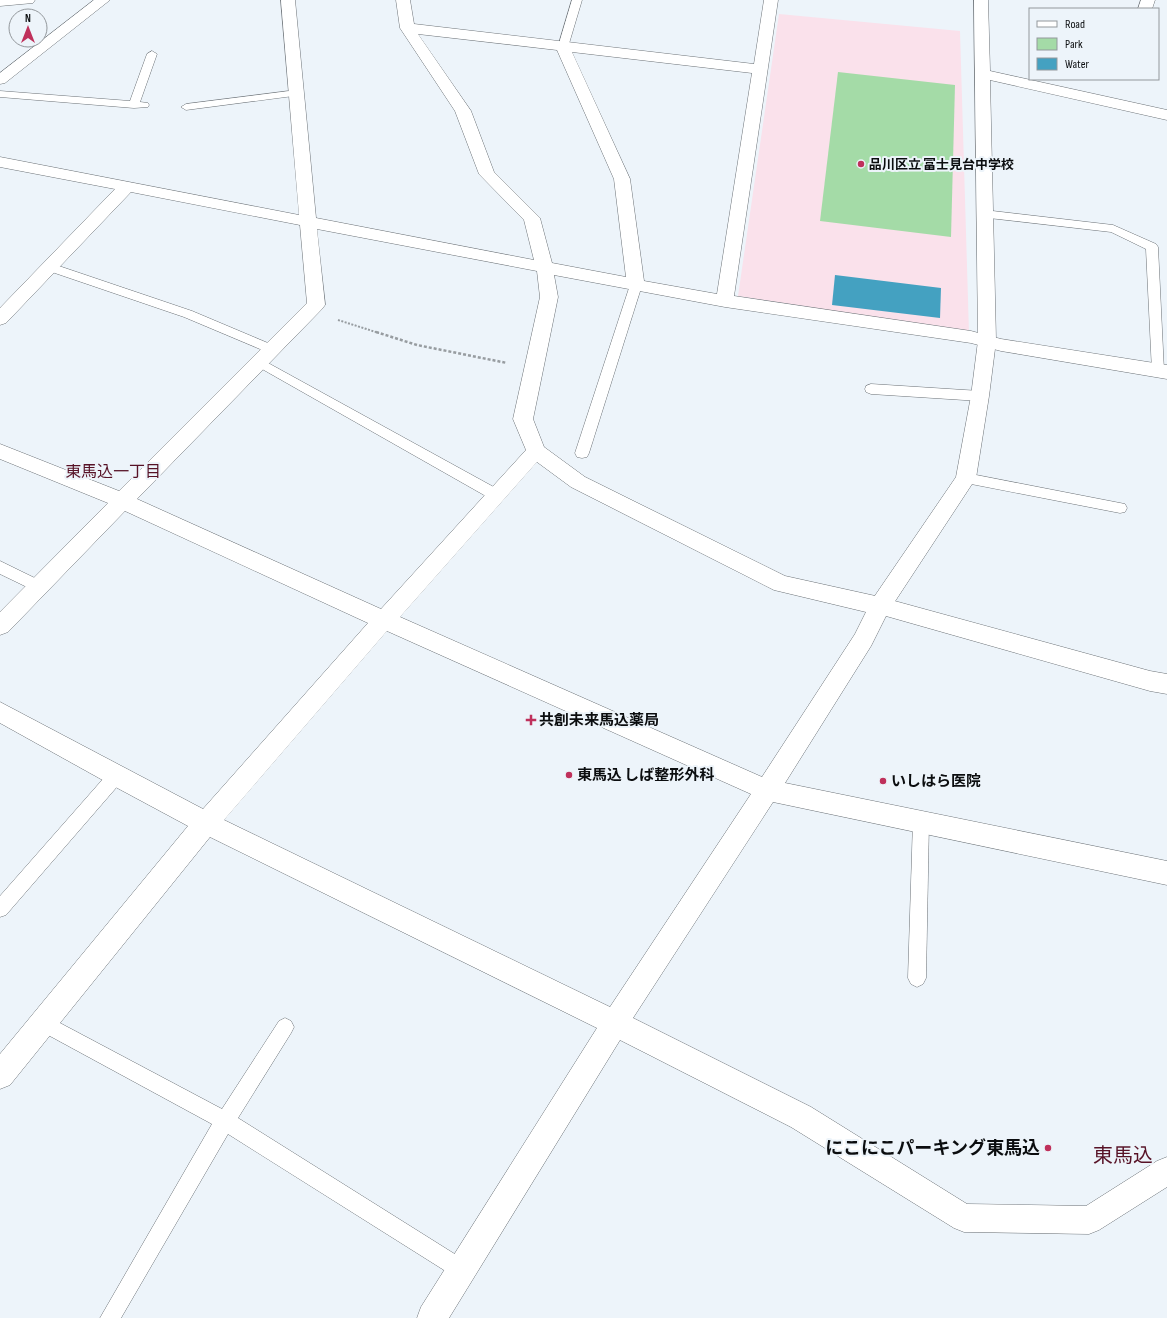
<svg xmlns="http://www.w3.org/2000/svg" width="1167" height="1318" font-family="'Sofia Sans Condensed','Noto Sans JP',sans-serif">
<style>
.education{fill:#fae1eb}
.green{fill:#a4dba7}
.water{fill:#44a1c1}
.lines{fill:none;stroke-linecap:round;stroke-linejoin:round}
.service-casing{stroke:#6c7277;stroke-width:1}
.minor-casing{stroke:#6c7277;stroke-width:1}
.tertiary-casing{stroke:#6c7277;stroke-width:1}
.path-far1{stroke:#979ca0;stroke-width:2;stroke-dasharray:2 1.5;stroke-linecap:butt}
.path{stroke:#979ca0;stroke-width:2.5;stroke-dasharray:3 2;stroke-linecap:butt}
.service{fill:#fff;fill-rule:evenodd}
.minor{fill:#fff;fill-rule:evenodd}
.tertiary{fill:#fff;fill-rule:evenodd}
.poi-dot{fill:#bf305b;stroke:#edf4fa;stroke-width:1.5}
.labels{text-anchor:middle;stroke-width:4;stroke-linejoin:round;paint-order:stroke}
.far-poi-label{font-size:13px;font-weight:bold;fill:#0b0d0f;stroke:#edf4fa;text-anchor:start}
.poi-label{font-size:15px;font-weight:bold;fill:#0b0d0f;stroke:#edf4fa;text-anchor:start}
.neighbourhood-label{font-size:16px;fill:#571226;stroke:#edf4fa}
.near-poi-label{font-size:18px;font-weight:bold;fill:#0b0d0f;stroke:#edf4fa;text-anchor:end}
.near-quarter-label{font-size:20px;fill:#571226;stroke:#edf4fa}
</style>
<rect width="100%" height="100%" fill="#edf4fa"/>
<path class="education" d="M 779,14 L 960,31 L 969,333 L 738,296 Z"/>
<path class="green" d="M 838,72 L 955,85 L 951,237 L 820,221 Z"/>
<path class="water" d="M 835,275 L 941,288 L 940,318 L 832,305 Z"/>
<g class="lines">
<g class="service-casing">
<g id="service">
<path d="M 572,0 L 582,0 L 568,47 L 563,50 L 558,47 Z"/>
<path d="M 152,51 L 157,54 L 140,102 L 148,103 L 149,105 L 148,107 L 134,108 L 0,97 L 0,91 L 130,101 L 147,54 Z"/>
<path d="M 297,90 L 301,91 L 302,93 L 301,95 L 186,110 L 181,107 L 186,104 Z"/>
<path d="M 984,210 L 1113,225 L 1156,244 L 1158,247 L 1164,371 L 1162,374 L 1158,375 L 1154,374 L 1152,371 L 1146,249 L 1111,232 L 980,217 L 978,214 L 980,211 Z"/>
<path d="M 50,263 L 192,311 L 275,346 L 277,349 L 275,352 L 271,353 L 267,352 L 184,317 L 46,270 L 44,267 L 46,264 Z"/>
<path d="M 636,281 L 640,282 L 642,285 L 589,453 L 587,457 L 582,458 L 577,457 L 575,453 L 630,285 L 632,282 Z"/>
<path d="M 259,358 L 501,491 L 503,495 L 501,499 L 496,500 L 491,499 L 255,365 L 253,362 L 255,359 Z"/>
<path d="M 871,384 L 980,391 L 985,393 L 986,396 L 985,399 L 980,401 L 871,394 L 866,392 L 865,389 L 866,386 Z"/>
<path d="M 966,473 L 1120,503 L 1125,504 L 1127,508 L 1125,512 L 1120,513 L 966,483 L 961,482 L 959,478 L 961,474 Z"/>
<path d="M 0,561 L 43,582 L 45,586 L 43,590 L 38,592 L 33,590 L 0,574 Z"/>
<path d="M 116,769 L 122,771 L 124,776 L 122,781 L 6,915 L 0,917 L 0,896 L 110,771 Z"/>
<path d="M 921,813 L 927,816 L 929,821 L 926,978 L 923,984 L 917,987 L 911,984 L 908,978 L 913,821 L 915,816 Z"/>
<path d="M 43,1014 L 222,1109 L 279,1021 L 285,1018 L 291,1021 L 294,1027 L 291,1033 L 238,1118 L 469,1263 L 472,1270 L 469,1277 L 462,1280 L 455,1277 L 228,1134 L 121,1318 L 100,1318 L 212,1124 L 37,1029 L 34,1023 L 37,1017 Z"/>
</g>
</g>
<g class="minor-casing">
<g id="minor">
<path d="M 0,0 L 35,0 L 33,3 L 0,6 Z"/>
<path d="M 94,0 L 110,0 L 5,83 L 0,84 L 0,73 Z"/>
<path d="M 281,0 L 295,0 L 316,218 L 534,260 L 524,220 L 479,174 L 455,111 L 400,28 L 396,0 L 410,0 L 414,24 L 754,64 L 764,0 L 778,0 L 734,296 L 971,331 L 1001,339 L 1167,365 L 1167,379 L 1001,351 L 971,343 L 725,307 L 554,275 L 558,297 L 533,419 L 544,447 L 585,477 L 785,576 L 880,597 L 1150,671 L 1167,674 L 1167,694 L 1150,691 L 886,616 L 871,646 L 785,783 L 1167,861 L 1167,885 L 773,802 L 633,1018 L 811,1107 L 967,1204 L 1086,1206 L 1157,1161 L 1167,1157 L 1167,1187 L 1099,1230 L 1089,1234 L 964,1232 L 954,1228 L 791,1127 L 620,1040 L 449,1318 L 417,1318 L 421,1307 L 597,1028 L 210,837 L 10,1085 L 0,1089 L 0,1054 L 188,826 L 108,783 L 0,723 L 0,702 L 203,809 L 368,623 L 125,511 L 8,632 L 0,635 L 0,612 L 108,503 L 0,459 L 0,444 L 119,491 L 307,303 L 300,225 L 131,192 L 6,323 L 0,325 L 0,308 L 115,189 L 0,167 L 0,157 L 299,215 ZM 418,34 L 557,50 L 614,179 L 626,277 L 552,263 L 540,218 L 494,172 L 471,111 ZM 572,52 L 752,73 L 717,294 L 644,281 L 630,179 ZM 317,229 L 537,271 L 540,297 L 513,419 L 526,450 L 381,609 L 137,499 L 322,309 L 325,305 ZM 537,462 L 571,487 L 774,590 L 866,612 L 855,634 L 762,777 L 400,617 ZM 387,631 L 751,794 L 610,1007 L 224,820 Z"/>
<path d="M 1141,0 L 1155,0 L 1152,9 L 1138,9 Z"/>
</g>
</g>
<g class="tertiary-casing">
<path id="tertiary" d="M 974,0 L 988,0 L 990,71 L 1167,110 L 1167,120 L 990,80 L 996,341 L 989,396 L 976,478 L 888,612 L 880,615 L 872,612 L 869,606 L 872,600 L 956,477 L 971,396 L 978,341 Z"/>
</g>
<path class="path-far1" d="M 338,320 L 379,333"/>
<path class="path" d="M 376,332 L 417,345 L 507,363"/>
<use href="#service" class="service"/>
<use href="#minor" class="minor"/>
<use href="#tertiary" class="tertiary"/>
</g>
<g class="poi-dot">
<circle cx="861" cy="164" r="4"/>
<path d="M529 714h4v4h4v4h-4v4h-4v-4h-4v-4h4z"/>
<circle cx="569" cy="775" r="4"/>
<circle cx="883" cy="781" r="4"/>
<circle cx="1048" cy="1148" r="4"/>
</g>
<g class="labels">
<g class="far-poi-label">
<text x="869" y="169">品川区立 冨士見台中学校</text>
</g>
<g class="poi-label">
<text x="539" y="725">共創未来馬込薬局</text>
<text x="577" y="780">東馬込 しば整形外科</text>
<text x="891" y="786">いしはら医院</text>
</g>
<g class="neighbourhood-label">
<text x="113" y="477">東馬込一丁目</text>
</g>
<g class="near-poi-label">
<text x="1040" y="1154">にこにこパーキング東馬込</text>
</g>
<g class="near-quarter-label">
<text x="1123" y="1162">東馬込</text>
</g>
</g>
<rect x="1029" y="8" width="130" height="72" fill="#edf4fa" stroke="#93989c"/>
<rect x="1037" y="21" width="20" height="6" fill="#ffffff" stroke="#93989c"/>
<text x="1065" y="28" font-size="12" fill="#0b0d0f">Road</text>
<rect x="1037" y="38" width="20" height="12" fill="#a4dba7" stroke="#93989c"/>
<text x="1065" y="48" font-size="12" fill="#0b0d0f">Park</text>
<rect x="1037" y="58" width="20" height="12" fill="#44a1c1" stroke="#93989c"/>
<text x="1065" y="68" font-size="12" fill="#0b0d0f">Water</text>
<g transform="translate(28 28)"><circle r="19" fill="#edf4fa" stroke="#93989c"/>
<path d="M0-3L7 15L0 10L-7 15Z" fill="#bf305b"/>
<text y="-6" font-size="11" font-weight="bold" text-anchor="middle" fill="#0b0d0f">N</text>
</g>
</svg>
